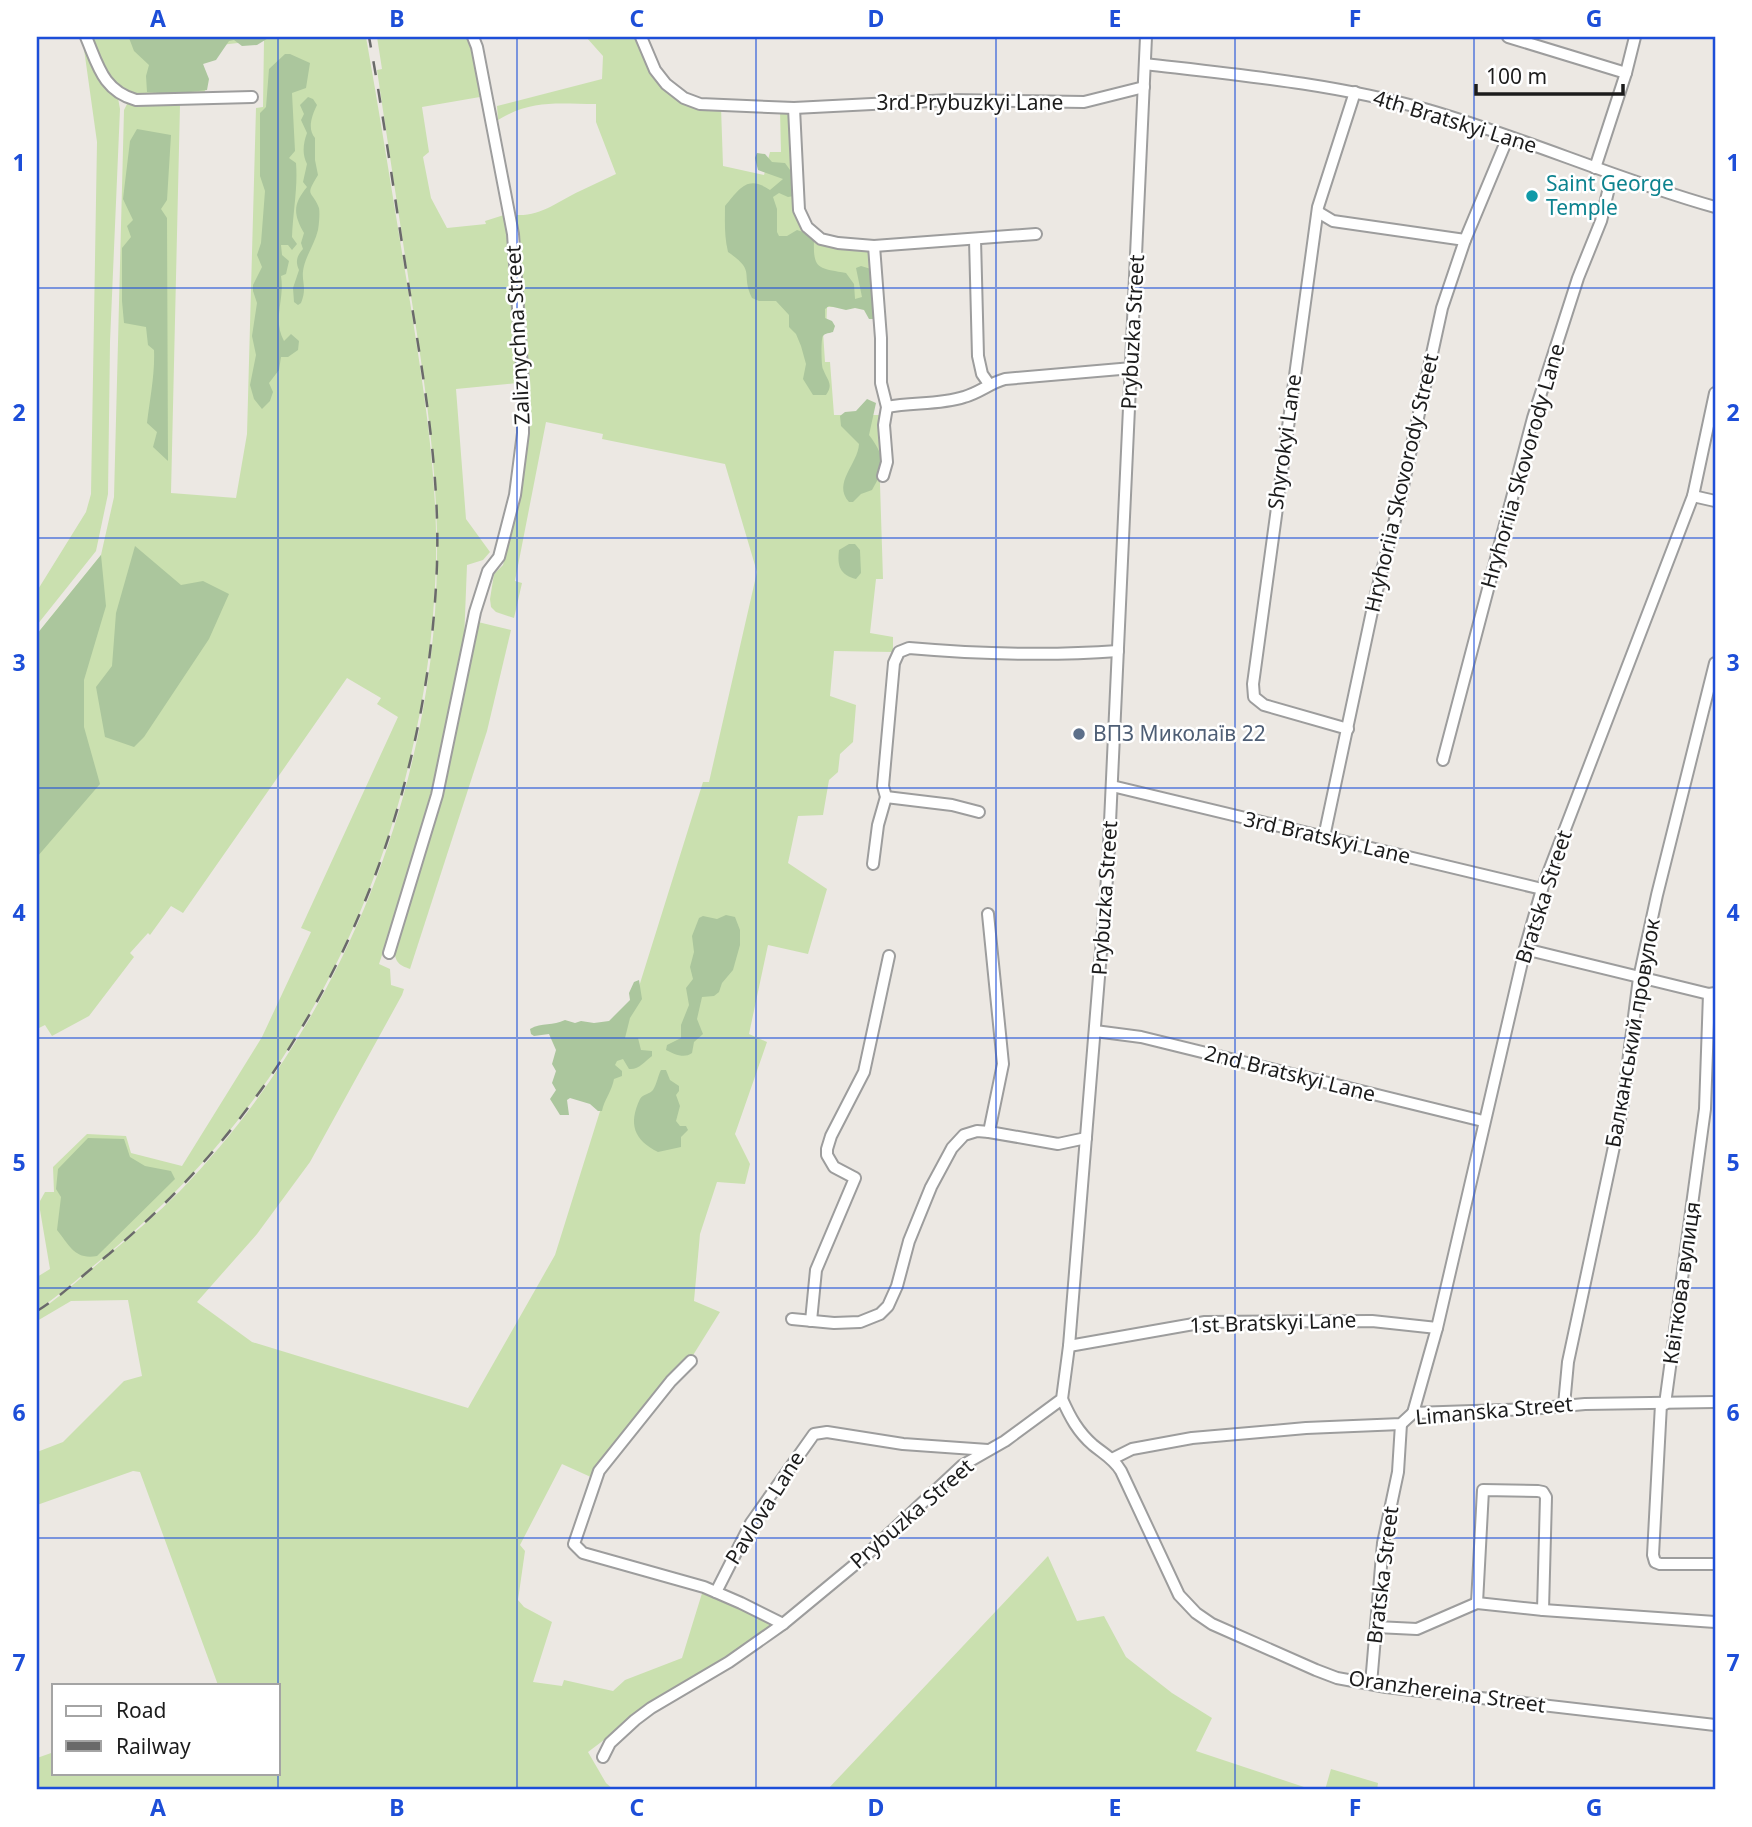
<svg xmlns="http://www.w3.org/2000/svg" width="1752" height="1827" font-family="'Noto Sans',sans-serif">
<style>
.grass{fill:#cae0af}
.forest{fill:#abc69d}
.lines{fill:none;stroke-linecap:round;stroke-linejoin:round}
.minor-casing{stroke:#9d9d9d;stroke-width:14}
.minor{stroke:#fff;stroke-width:10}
.rail{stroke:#6a6a6a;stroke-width:2.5;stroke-dasharray:14 14;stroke-linecap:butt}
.grid{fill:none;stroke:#1d4ed8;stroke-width:2;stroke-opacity:0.55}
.culture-dot{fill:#0f9aa8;stroke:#fff;stroke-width:2.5}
.service-dot{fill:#5c6f8a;stroke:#fff;stroke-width:2.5}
.labels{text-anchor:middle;stroke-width:5;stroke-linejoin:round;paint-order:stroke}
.street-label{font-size:21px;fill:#1c1c1c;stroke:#fff}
.culture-label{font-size:21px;fill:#0d838f;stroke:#fff;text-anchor:start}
.service-label{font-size:21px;fill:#4e5e75;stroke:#fff;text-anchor:start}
.neatline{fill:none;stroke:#1d4ed8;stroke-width:2.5}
.grid-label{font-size:23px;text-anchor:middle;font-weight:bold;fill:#1d4ed8}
</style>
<rect width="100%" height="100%" fill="#ece8e3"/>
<g class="grass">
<path d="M 90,37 L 366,37 C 381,121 394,205 408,289 C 422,379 438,471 436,563 C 428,827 313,1084 109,1253 C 85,1272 62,1294 37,1310 L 37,1277 L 50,1269 L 40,1210 L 40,1201 L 45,1192 L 54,1192 L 53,1167 L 87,1134 L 126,1136 L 131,1153 L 182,1166 L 262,1037 L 311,932 L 301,928 L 398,717 L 377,704 L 381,698 L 347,678 L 183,913 L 171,906 L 150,935 L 148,933 L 130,953 L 134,957 L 89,1016 L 52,1036 L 45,1025 L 37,1029 L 37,634 L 101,555 L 114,497 L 124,110 L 128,102 L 180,105 L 171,493 L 236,498 L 247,434 L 256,108 L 263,107 L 264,40 L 202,47 L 205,92 C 188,93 137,100 123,92 C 105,82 97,55 90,37 Z"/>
<path d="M 377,37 L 466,37 L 472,52 L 480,97 L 422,107 L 429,152 L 423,157 L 431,198 L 447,228 L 486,224 L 485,221 L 504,215 L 509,253 L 517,383 L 456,389 L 466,519 L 490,552 L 483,560 L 467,565 L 464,641 L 431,793 L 412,865 L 379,964 L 390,969 L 391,985 L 404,989 L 402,995 L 310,1162 L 257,1234 L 197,1302 L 252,1342 L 468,1408 L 555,1255 L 703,782 L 709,782 L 757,572 L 725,464 L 602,439 L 603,434 L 546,422 L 515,581 L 522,583 L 514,618 L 496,612 L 491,607 L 490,599 L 494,574 L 503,565 L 520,496 L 528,432 L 530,382 L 517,215 C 541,216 559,201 580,191 C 592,185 604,180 616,174 L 596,122 L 596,104 C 558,104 532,99 498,120 L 497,106 L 602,79 L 603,56 L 586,37 L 638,37 L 665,86 L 721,107 L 723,166 L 764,175 L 770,152 L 781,152 L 780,110 L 791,116 L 796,203 L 810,233 L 869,248 L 877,307 L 827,307 L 826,332 L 823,332 L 825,362 L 830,362 L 834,415 L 883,415 L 880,484 L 883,579 L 876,579 L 870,633 L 893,637 L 893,652 L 834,651 L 830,696 L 856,705 L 853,742 L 840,754 L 838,772 L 829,780 L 823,815 L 798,816 L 788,863 L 827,889 L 808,954 L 768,945 L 749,1034 L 767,1042 L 735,1134 L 750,1164 L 745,1184 L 717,1182 L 700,1234 L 694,1301 L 720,1312 L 690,1360 L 593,1478 L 562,1464 L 520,1545 L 525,1551 L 518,1600 L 524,1607 L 552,1622 L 533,1682 L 562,1686 L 564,1680 L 613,1691 L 625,1680 L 682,1658 L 703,1590 L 740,1605 L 771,1626 L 729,1658 L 649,1706 L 588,1752 L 606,1783 L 614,1790 L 37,1790 L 37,1758 L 54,1752 L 54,1773 L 278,1773 L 278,1685 L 218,1685 L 140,1472 L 133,1471 L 37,1505 L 37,1452 L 63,1442 L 124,1381 L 142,1376 L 128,1300 L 71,1301 L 37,1321 L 37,1312 C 62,1296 84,1275 107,1256 C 132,1235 157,1214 180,1191 C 340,1025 436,789 437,558 C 438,469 425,383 411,296 C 400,221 388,145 377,70 L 382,69 Z"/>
<path d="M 84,49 L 106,89 L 118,98 L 120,109 L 110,342 L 108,494 L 96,551 L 37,625 L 37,591 L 86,512 L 91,494 L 97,142 Z"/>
<path d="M 478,622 L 511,630 L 487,731 L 410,969 C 399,965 396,963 394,951 Z"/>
<path d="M 1048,1556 L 1077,1621 L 1104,1616 L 1126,1657 L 1172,1693 L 1212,1718 L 1196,1751 L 1313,1790 L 827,1790 Z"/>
<path d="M 1331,1769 L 1378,1783 L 1377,1790 L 1325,1790 Z"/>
</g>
<g class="forest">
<path d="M 124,37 L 270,37 L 257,45 L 242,46 L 234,40 L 229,41 L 216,60 L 203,64 L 209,79 L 207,90 L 174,94 L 147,92 L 146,76 L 149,65 L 134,51 L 129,38 Z"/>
<path d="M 285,54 L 290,54 L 310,63 L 306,88 L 292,93 L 295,151 L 289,158 L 296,163 C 298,187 293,212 292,237 L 297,244 L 292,250 L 288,245 L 281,245 L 282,255 L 289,261 L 286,274 L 281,276 C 285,300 272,319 284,341 L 291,334 L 299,341 L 298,350 L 288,357 L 281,357 L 279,370 L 269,383 L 273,392 L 270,401 L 262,409 L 254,399 L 250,385 L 256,355 L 252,336 L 257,303 L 253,291 L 253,285 L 262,267 L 257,255 L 261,243 L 265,191 L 260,176 L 260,113 L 266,107 L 269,69 Z"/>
<path d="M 308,97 L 313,99 L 317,105 C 312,115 307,129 315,138 L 315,160 L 318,175 C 304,198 312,189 319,208 C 320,213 319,225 318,230 C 315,243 307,254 304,266 C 300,281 308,286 301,303 L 298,305 L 294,302 L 293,288 L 299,270 C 295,261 297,256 303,249 L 301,243 L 304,233 C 293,214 293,204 307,187 L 303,182 L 307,164 C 302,154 303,144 307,133 L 301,120 L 304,114 L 300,105 Z"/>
<path d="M 137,129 L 171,135 L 167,200 L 161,209 L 167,218 L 168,461 L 153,447 L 157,432 L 147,423 C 150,398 155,374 154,350 L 148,345 L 146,327 L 124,323 L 122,301 L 122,248 L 131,237 L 127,226 L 133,220 L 123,199 L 130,141 Z"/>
<path d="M 757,153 L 765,154 L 772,162 L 785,163 L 793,174 L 794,196 L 788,197 L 779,193 L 773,197 L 777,209 L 777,232 L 779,236 L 787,236 L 797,230 L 809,234 L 814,241 C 813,270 819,268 846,273 L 854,284 L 855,299 L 862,297 L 856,268 L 861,266 L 871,269 L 875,315 L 873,319 L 869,319 L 864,310 L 855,308 L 846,310 L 829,306 L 825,309 L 825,318 L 832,321 L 835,326 L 833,332 C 830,333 825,333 823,336 C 821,337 821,366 823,369 C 827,380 834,384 826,395 L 813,395 L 803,379 L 806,364 L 801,346 L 796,334 L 789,327 L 789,315 L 776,301 L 759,301 L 752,298 C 740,273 757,272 728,252 C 724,235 725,222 725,206 C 739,190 747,174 770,190 L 783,179 L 758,170 L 755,158 Z"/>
<path d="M 867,399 L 876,403 L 869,435 C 885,456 886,467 872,490 L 861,494 L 853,502 L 849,502 C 832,483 858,464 859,444 L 841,426 L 840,416 L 845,412 L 856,411 Z"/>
<path d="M 849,544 L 855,544 L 860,550 L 861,573 L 856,579 C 840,575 837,566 839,550 Z"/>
<path d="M 135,546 L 181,585 L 203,581 L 229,594 L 209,639 L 144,737 L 134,747 L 105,737 L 96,687 L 112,666 L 116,613 Z"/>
<path d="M 101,555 L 106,606 L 84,680 L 84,727 L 100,784 L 37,857 L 37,634 Z"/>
<path d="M 726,915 L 735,917 L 740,930 L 740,945 L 733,970 L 722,983 L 719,992 L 714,996 L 702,997 L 697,1019 L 703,1034 L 694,1042 L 692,1053 C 684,1059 674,1054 666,1050 L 667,1045 L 681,1038 L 681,1025 L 689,1005 L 686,988 L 693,979 L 690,967 L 694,952 L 692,936 L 699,918 L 703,916 L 717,919 Z"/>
<path d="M 639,980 L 642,999 L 630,1018 L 625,1038 L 638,1038 L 641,1050 L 652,1051 L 652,1056 C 645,1061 639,1070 629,1069 L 623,1059 L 617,1061 L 615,1065 L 622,1071 L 622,1076 L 614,1079 C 612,1091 604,1100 602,1111 L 598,1111 L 590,1104 L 570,1098 L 567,1100 L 569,1115 L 560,1115 L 550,1099 L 556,1090 L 552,1083 L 556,1071 L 552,1064 L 556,1050 L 549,1034 L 534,1036 L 531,1034 L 530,1029 C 542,1022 553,1026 565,1020 L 575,1023 L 581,1021 L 594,1023 L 609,1021 L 630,1000 L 629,993 L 634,982 Z"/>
<path d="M 661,1070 L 666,1070 L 670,1080 L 679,1086 L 679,1091 L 676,1095 L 680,1106 L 676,1121 L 680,1126 L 686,1126 L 688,1130 L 681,1137 L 681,1147 L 658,1152 C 634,1140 628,1124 640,1099 C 643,1094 650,1094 653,1090 C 657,1084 658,1075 661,1070 Z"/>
<path d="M 88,1138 L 124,1139 L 130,1157 L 145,1166 L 171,1171 L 175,1179 L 97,1256 C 75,1260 70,1246 57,1230 L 61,1197 L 56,1189 L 58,1169 Z"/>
</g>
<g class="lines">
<g class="minor-casing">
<g id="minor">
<path d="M 86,37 C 98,65 103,91 136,100 L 252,97"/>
<path d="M 641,37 L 655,70 L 666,84 L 684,98 L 700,104 L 794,108 L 950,100 L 1084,102 L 1144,87"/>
<path d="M 1508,37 L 1626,73"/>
<path d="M 1145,64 C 1240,75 1336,84 1428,110 C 1525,138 1618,180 1715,207"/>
<path d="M 794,108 L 799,210 L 807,227 L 821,239 L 838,243 L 874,246 L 1036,234"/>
<path d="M 1595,168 L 1626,73 L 1635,37"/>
<path d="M 1318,212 L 1333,221 L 1465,240"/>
<path d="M 975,239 L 978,356 L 982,374 L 989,384"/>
<path d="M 874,246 L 881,338 L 881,383 L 887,407 L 884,425 L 887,462 L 883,476"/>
<path d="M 887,407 C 913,402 939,405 964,397 C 979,393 990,383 1005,379 L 1132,368"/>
<path d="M 1693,496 L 1715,501"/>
<path d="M 1348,729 L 1264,705 L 1254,697 L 1253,684 L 1318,207 L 1355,92"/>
<path d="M 1443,760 L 1533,418 L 1578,278 L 1601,221 L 1612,175"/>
<path d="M 1112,786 L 1542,889"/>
<path d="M 886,797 L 952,805 L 979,812"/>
<path d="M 1324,837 L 1374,602 L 1400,500 L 1442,308 L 1465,240 L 1508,137"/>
<path d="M 873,864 L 878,825 L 886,797 L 883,786 L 894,663 L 899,652 L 909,648 C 978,654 1049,656 1118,651"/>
<path d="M 988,914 L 1003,1064 L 989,1132"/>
<path d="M 1525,949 L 1709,994 L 1715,993"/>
<path d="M 389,953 L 437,795 L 475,612 L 488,571 L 499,557 L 515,495 L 523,433 L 523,383 L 513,234 L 477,47 L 473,37"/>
<path d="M 1095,1031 L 1141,1037 L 1483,1121"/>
<path d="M 792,1319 L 834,1323 L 860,1322 L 880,1314 L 888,1306 L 897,1286 L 909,1241 L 931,1187 L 952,1148 L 964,1135 L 977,1131 L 989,1132 L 1058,1144 L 1086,1138"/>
<path d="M 811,1321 L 816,1270 L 855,1178 L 834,1167 L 827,1155 L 827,1149 L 831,1136 L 864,1072 L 889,956"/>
<path d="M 1069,1346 L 1205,1322 L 1372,1321 L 1437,1328"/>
<path d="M 691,1361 L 671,1381 L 599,1471 L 574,1544 L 583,1553 L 704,1587 L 741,1603 L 783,1624"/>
<path d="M 1062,1399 C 1070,1417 1078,1432 1093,1445 C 1104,1454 1114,1459 1121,1471 L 1179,1595 L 1196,1613 L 1212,1624 L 1316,1670 L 1337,1678 L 1386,1687 L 1715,1725"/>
<path d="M 1661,1404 L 1653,1555 L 1655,1562 L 1660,1564 L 1715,1564"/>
<path d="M 1665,1404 L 1705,1109 L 1709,994"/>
<path d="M 1564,1405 L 1568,1362 L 1622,1109 L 1639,978 L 1657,895 L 1715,663"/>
<path d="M 1413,1413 L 1437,1328 L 1525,949 L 1542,889 L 1693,496 L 1715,393"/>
<path d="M 1112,1459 L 1132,1449 L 1192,1438 L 1306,1428 L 1401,1424 L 1413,1413 L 1530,1409 L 1585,1404 L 1715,1402"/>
<path d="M 716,1592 L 751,1523 L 814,1434 L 827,1432 L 903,1444 L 988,1450"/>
<path d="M 1477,1603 L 1483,1490 L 1538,1491 L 1543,1492 L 1546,1497 L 1543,1610"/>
<path d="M 1376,1627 L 1417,1629 L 1477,1603 L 1543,1610 L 1715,1622"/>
<path d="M 1371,1684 L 1383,1543 L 1398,1472 L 1401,1424"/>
<path d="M 603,1757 L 610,1743 L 635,1720 L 651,1708 L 729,1662 L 783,1624 L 864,1557 L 963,1465 L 1005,1441 L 1062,1399 L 1069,1346 L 1108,866 L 1146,37"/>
</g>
</g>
<use href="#minor" class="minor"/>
<path class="rail" d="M 37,1311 C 63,1295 85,1273 109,1254 C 313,1084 428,828 437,564 C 440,469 423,375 408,282 C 395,200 384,118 369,37"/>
</g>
<path class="grid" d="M 278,37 L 278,1685M 517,37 L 517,1790M 756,37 L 756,1790M 996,37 L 996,1790M 1235,37 L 1235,1790M 1474,37 L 1474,1790M 37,288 L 1715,288M 37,538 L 1715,538M 37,788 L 1715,788M 37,1038 L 1715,1038M 37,1288 L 1715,1288M 37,1538 L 1715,1538M 278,1773 L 278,1790"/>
<circle class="culture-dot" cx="1532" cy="196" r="7"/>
<circle class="service-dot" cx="1079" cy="734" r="7"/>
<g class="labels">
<g class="street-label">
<text x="970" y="110">3rd Prybuzkyi Lane</text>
<text transform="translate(1455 122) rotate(17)" y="7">4th Bratskyi Lane</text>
<text transform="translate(1133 332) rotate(-87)" y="7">Prybuzka Street</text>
<text transform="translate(518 335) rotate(-93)" y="7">Zaliznychna Street</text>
<text transform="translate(1285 442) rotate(-82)" y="7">Shyrokyi Lane</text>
<text transform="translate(1523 466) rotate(-74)" y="7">Hryhoriia Skovorody Lane</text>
<text transform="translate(1402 483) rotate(-77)" y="7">Hryhoriia Skovorody Street</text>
<text transform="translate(1327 838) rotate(13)" y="7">3rd Bratskyi Lane</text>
<text transform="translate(1544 897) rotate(-72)" y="7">Bratska Street</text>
<text transform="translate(1105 898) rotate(-86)" y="7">Prybuzka Street</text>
<text transform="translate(1633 1033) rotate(-80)" y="7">Балканський провулок</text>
<text transform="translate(1290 1074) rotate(14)" y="7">2nd Bratskyi Lane</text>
<text transform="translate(1682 1283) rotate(-82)" y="7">Квіткова вулиця</text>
<text transform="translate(1273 1323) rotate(-2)" y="7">1st Bratskyi Lane</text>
<text transform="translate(1494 1411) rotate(-5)" y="7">Limanska Street</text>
<text transform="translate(765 1508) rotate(-58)" y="7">Pavlova Lane</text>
<text transform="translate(912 1514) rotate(-41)" y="7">Prybuzka Street</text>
<text transform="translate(1383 1575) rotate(-83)" y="7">Bratska Street</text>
<text transform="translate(1447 1692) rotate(8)" y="7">Oranzhereina Street</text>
</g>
<g class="culture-label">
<text x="1546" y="191">Saint George<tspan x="1546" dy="24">Temple</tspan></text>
</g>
<g class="service-label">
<text x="1093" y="741">ВПЗ Миколаїв 22</text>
</g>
</g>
<rect width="1752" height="1827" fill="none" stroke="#ffffff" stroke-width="77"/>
<rect x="52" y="1684" width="228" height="91" fill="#ffffff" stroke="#a4a4a4" stroke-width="2"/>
<rect x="66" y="1706" width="35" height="10" fill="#ffffff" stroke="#a4a4a4" stroke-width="2"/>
<text x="116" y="1718" font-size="21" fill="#1c1c1c">Road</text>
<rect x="66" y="1741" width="35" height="10" fill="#6a6a6a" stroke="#a4a4a4" stroke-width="2"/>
<text x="116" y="1754" font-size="21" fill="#1c1c1c">Railway</text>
<path d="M1476 84v10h147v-10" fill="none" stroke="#1c1c1c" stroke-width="3.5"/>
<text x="1486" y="84" font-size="21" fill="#1c1c1c" stroke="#ffffff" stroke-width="5" paint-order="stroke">100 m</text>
<rect x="38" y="38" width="1676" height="1750" class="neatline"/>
<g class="grid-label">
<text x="158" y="27">A</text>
<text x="397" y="27">B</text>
<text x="637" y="27">C</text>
<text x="876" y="27">D</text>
<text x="1115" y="27">E</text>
<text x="1355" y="27">F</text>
<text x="1594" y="27">G</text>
<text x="19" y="171">1</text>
<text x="1733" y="171">1</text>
<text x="19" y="421">2</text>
<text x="1733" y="421">2</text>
<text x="19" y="671">3</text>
<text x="1733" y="671">3</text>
<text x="19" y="921">4</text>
<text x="1733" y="921">4</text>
<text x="19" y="1171">5</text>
<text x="1733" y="1171">5</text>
<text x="19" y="1421">6</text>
<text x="1733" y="1421">6</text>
<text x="19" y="1671">7</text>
<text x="1733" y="1671">7</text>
<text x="158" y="1816">A</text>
<text x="397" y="1816">B</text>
<text x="637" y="1816">C</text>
<text x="876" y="1816">D</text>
<text x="1115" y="1816">E</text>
<text x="1355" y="1816">F</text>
<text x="1594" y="1816">G</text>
</g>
</svg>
